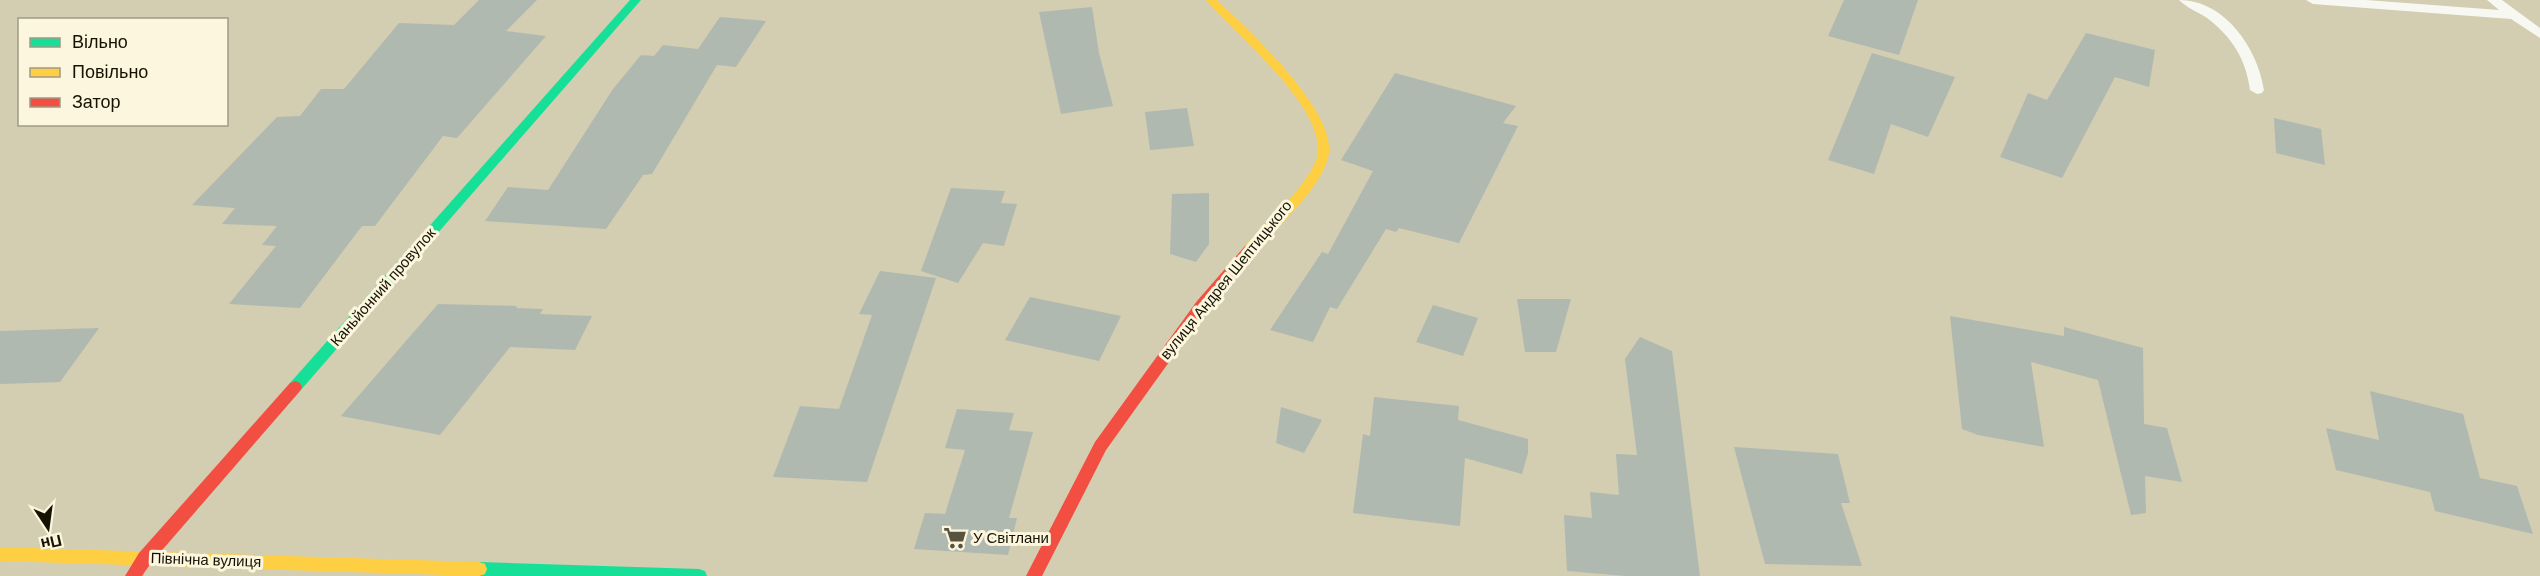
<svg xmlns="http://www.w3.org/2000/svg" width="2540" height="576" font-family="'DM Sans',sans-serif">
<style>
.building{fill:#b0b9b0}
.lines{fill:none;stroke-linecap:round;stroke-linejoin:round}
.lane{fill:#f8f8f3;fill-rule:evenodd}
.fast{fill:#16e098;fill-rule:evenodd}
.slow{fill:#ffcf43;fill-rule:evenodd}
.jam{fill:#f24e42;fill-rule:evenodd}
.labels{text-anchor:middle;stroke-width:6;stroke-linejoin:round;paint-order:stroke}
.street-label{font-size:15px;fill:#161202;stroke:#fbf6dd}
.poi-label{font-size:15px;fill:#161202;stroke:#fbf6dd;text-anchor:start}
</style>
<rect width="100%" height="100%" fill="#d3cdb1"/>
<g class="building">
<path d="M 479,0 L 537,0 L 506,31 L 546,36 L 457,138 L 443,136 L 375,226 L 362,226 L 300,308 L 229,304 L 276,246 L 262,245 L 277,226 L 222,224 L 235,208 L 192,205 L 277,117 L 300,116 L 321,89 L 344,89 L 399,23 L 454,25 Z"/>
<path d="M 1844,0 L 1918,0 L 1899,55 L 1828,36 Z"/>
<path d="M 1092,7 L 1099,53 L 1113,106 L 1061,114 L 1039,12 Z"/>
<path d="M 720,17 L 766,21 L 736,67 L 717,65 L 652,174 L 643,175 L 606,229 L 485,221 L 508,187 L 548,190 L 613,89 L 641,55 L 654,56 L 663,45 L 698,49 Z"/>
<path d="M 2086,33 L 2155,50 L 2149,87 L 2115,77 L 2062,178 L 2000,157 L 2028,93 L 2047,100 Z"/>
<path d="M 1872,53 L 1955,77 L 1928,137 L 1891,124 L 1874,174 L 1828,160 Z"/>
<path d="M 1395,73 L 1516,106 L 1503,123 L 1518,126 L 1459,243 L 1399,228 L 1396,232 L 1386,229 L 1337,309 L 1330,307 L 1313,342 L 1270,330 L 1322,252 L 1328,254 L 1373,171 L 1341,160 Z"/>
<path d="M 1187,108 L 1194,146 L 1150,150 L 1145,112 Z"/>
<path d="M 2274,118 L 2321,129 L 2325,165 L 2276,153 Z"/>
<path d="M 951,188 L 1005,191 L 1001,203 L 1017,204 L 1004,246 L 983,243 L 958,283 L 921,271 Z"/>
<path d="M 1209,193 L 1209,244 L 1196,262 L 1170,254 L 1172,194 Z"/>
<path d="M 880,271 L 936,278 L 867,482 L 773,477 L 800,406 L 839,409 L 872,315 L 859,314 Z"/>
<path d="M 1030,297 L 1121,316 L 1099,361 L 1005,340 Z"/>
<path d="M 1517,299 L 1571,299 L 1556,352 L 1525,352 Z"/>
<path d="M 438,304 L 517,306 L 516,308 L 543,309 L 540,314 L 592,316 L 575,350 L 510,347 L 440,435 L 341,416 Z"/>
<path d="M 1433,305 L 1478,318 L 1463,356 L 1416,342 Z"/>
<path d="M 1950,316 L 2064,336 L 2064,327 L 2143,348 L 2144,424 L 2167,428 L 2182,482 L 2145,476 L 2146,513 L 2131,515 L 2098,380 L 2031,362 L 2044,447 L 1978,435 L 1962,429 Z"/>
<path d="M 99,328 L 60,382 L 0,384 L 0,331 Z"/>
<path d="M 1640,337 L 1672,351 L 1700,576 L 1626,576 L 1567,571 L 1564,515 L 1592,518 L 1590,492 L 1619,495 L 1616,454 L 1637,455 L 1625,359 Z"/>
<path d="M 2370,391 L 2463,414 L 2480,478 L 2517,486 L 2533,534 L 2435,511 L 2430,492 L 2336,470 L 2326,428 L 2379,440 Z"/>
<path d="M 1374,397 L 1459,406 L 1458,420 L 1528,439 L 1528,453 L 1522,474 L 1465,458 L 1460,526 L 1353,513 L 1363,434 L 1370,436 Z"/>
<path d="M 1281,407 L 1322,420 L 1304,453 L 1276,443 Z"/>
<path d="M 957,409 L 1014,413 L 1009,430 L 1033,432 L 1009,518 L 1017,518 L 1008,555 L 914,549 L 925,513 L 945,514 L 965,450 L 945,448 Z"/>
<path d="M 1734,447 L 1838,454 L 1850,503 L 1841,503 L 1862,566 L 1765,564 Z"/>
</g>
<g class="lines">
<g class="lane">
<path d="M 2179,0 C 2225,0 2258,49 2264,90 L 2262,93 L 2257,94 L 2250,90 C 2246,59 2232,37 2207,18 C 2198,12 2187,8 2179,0 Z"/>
<path d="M 2306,0 L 2366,0 L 2499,10 L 2487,0 L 2502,0 L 2540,28 L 2540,38 L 2511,19 L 2313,4 Z"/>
</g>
<g class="fast">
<path d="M 630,0 L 641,0 L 300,391 L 290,391 L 288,387 L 290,383 Z"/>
<path d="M 479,562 L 699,569 L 705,571 L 707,576 L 479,576 L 473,574 L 471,569 L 473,564 Z"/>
</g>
<g class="slow">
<path d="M 1206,0 L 1217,0 C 1247,28 1341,115 1328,158 C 1318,192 1278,226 1255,252 L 1250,254 L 1243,249 L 1245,246 C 1265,224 1310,184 1317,157 C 1328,108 1234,34 1206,0 Z"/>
<path d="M 0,547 L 479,562 L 485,564 L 487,569 L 485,574 L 479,576 L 0,561 Z"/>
</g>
<g class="jam">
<path d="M 1250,244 L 1257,249 L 1255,252 L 1207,309 L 1106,450 L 1042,576 L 1026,576 L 1095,442 L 1197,301 L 1245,246 Z"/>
<path d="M 295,381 L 300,383 L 302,387 L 300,391 L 151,563 L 142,576 L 125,576 L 139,553 L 290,383 Z"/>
</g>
</g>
<defs>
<g id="supermarket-bare" transform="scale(1.8)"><path d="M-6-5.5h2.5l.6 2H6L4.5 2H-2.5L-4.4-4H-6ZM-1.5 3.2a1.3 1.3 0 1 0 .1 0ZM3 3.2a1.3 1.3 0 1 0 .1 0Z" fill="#58533f" stroke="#fbf6dd" stroke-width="2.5" paint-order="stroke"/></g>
</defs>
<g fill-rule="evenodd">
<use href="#supermarket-bare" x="955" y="538"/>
</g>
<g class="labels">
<g class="street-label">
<text transform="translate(1226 280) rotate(-51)" y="5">вулиця Андрея Шептицького</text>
<text transform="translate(383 287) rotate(-49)" y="5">Каньйонний провулок</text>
<text transform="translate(206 560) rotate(2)" y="5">Північна вулиця</text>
</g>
<g class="poi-label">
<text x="973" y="543">У Світлани</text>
</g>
</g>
<rect x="18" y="18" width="210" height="108" fill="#fbf6dd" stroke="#9f9b85" stroke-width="1.5"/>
<rect x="30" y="38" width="30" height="9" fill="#16e098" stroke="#9f9b85" stroke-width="1.5"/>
<text x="72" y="48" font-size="18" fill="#161202">Вільно</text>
<rect x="30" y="68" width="30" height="9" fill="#ffcf43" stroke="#9f9b85" stroke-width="1.5"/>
<text x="72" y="78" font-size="18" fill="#161202">Повільно</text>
<rect x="30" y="98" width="30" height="9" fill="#f24e42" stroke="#9f9b85" stroke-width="1.5"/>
<text x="72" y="108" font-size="18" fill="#161202">Затор</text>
<g transform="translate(48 528) rotate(167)" stroke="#fbf6dd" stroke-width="4.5" paint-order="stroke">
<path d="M0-4.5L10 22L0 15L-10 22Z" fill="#161202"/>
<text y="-9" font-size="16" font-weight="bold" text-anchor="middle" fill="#161202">Пн</text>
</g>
</svg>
